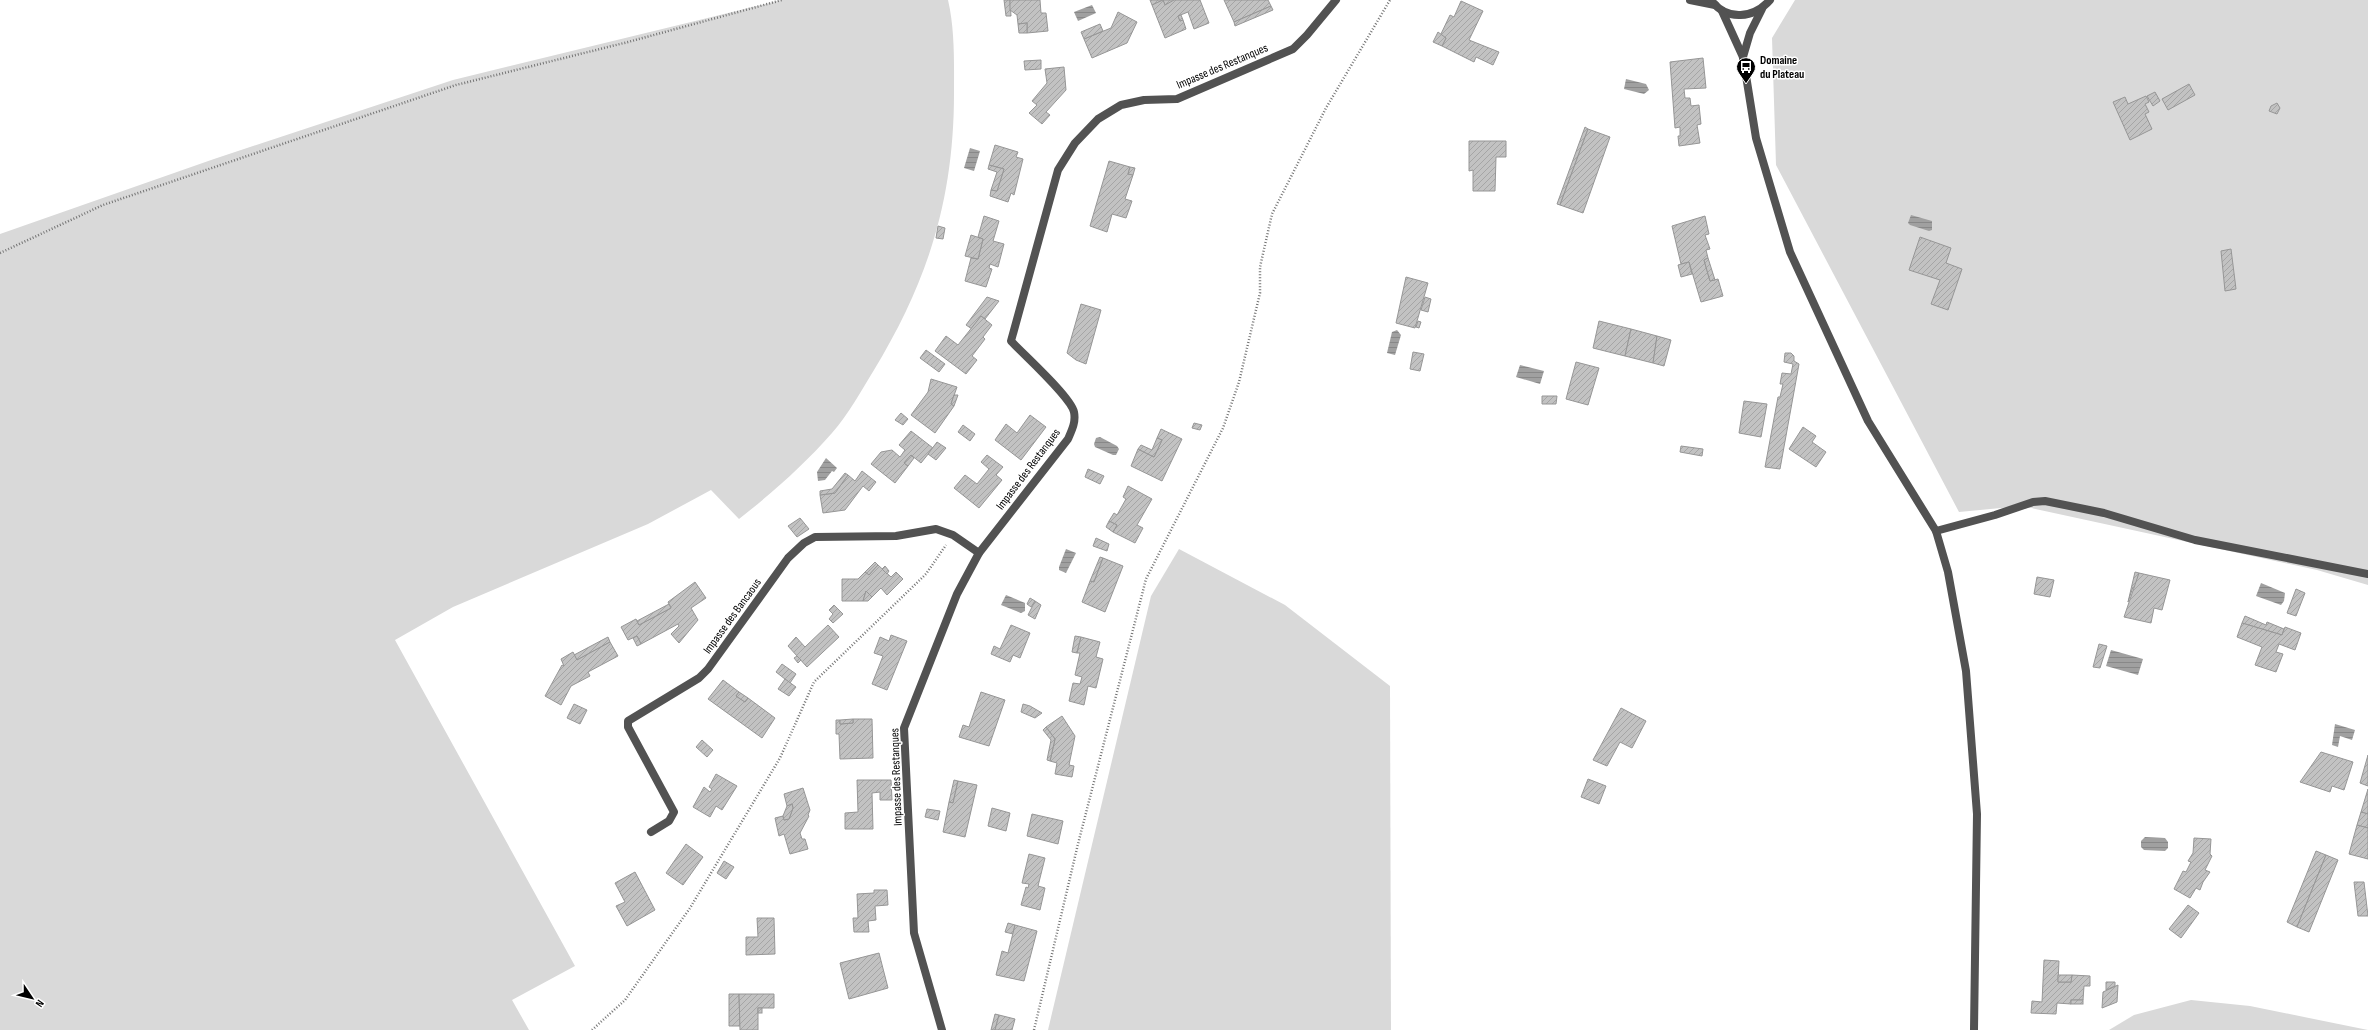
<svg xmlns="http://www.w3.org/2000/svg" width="2368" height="1030" font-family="'Sofia Sans Condensed',sans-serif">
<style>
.green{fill:#d9d9d9}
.water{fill:url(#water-rules)}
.building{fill:url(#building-hatch);stroke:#969696}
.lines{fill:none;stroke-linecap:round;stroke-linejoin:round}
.path{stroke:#747474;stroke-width:2.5;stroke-dasharray:1 2;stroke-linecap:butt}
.minor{stroke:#525252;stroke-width:8}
.labels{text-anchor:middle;stroke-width:3;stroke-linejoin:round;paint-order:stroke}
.poi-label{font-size:12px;font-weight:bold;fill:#000;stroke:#fff;text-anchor:start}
.street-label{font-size:12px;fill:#000;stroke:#fff}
</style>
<defs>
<pattern id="water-rules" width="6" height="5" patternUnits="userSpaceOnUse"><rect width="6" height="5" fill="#a0a0a0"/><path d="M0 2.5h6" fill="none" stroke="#888"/></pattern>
<pattern id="building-hatch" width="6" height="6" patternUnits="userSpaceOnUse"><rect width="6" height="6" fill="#c2c2c2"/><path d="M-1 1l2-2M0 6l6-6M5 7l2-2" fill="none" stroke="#a5a5a5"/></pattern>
</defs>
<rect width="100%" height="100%" fill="#fff"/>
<g class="green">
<path d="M 781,0 L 948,0 C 955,30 954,63 954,93 C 954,199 928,281 874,370 C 861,391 848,415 832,433 C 804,465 772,493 739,519 L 711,490 L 648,524 L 453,607 L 395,640 L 575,966 L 512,1000 L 529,1030 L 0,1030 L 0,234 L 214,159 L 453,80 Z"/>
<path d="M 1795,0 L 2368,0 L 2368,585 L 2317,570 L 2022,506 L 1959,512 L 1776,165 L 1772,38 Z"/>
<path d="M 1179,549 L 1285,605 L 1390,686 L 1391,1030 L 1048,1030 L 1151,596 Z"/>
<path d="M 2191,1000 L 2250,1006 L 2368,1030 L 2109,1030 L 2134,1015 Z"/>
</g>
<g class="water">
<path d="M 1092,5 L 1096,13 L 1078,21 L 1074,12 Z"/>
<path d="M 1626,79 L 1646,84 L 1649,90 L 1644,94 L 1624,89 Z"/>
<path d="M 970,148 L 980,151 L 974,171 L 964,168 Z"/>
<path d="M 1911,215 L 1932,221 L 1932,230 L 1929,231 L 1910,225 L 1908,223 Z"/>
<path d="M 1397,330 L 1401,335 L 1395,355 L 1387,353 L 1392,332 Z"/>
<path d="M 1520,365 L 1544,371 L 1540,384 L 1516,377 Z"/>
<path d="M 1100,437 L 1117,446 L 1119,449 L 1116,455 L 1113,455 L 1095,447 L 1094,444 L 1096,438 Z"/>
<path d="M 826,458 L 837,468 L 834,472 L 832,471 L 825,480 L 818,481 L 817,472 Z"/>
<path d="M 1066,549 L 1076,553 L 1066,573 L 1059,570 L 1059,567 Z"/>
<path d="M 2261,583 L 2285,593 L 2284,601 L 2281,605 L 2256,596 Z"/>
<path d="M 1006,595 L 1025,603 L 1025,611 L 1021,613 L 1001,605 Z"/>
<path d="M 2111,650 L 2143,659 L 2138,675 L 2106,666 Z"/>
<path d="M 2335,724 L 2355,730 L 2352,740 L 2340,736 L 2338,747 L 2332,745 Z"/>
<path d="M 2145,837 L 2165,838 L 2168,842 L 2168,848 L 2165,851 L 2144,850 L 2141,847 L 2141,841 Z"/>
</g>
<g class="building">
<path d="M 1004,0 L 1010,0 L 1011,16 L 1006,16 Z"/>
<path d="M 1010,0 L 1040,0 L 1041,13 L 1046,13 L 1048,31 L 1027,33 L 1027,23 L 1018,24 L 1017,15 L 1010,10 Z"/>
<path d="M 1150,0 L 1163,0 L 1152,5 Z"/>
<path d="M 1163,0 L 1174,0 L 1175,1 L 1165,5 Z"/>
<path d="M 1163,0 L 1165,5 L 1174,0 L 1200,0 L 1209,23 L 1194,29 L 1188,12 L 1178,16 L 1180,21 L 1183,20 L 1186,29 L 1165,38 L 1152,5 Z"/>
<path d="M 1224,0 L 1268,0 L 1271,6 L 1234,22 Z"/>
<path d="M 1461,1 L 1483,11 L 1469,40 L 1499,52 L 1493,65 L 1476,57 L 1474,62 L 1442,46 L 1446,38 L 1440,36 L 1450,15 L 1454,17 Z"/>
<path d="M 1271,6 L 1273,10 L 1235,26 L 1234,22 Z"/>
<path d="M 1118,12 L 1137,22 L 1127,43 L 1092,58 L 1084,39 L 1111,28 Z"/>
<path d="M 1181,15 L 1183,20 L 1180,21 L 1178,16 Z"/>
<path d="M 1027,23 L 1027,33 L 1019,33 L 1018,24 Z"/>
<path d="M 1100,24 L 1103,31 L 1084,39 L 1081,32 Z"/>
<path d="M 1438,32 L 1446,38 L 1442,46 L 1433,42 Z"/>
<path d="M 1703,58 L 1706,88 L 1684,89 L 1685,98 L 1690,98 L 1691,106 L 1699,105 L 1701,124 L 1697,125 L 1700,143 L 1679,146 L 1678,136 L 1680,136 L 1680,127 L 1675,128 L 1670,62 Z"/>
<path d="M 1041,60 L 1041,69 L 1025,70 L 1024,61 Z"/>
<path d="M 1064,67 L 1066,90 L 1046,112 L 1050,115 L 1042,124 L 1029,113 L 1037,105 L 1032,101 L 1047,83 L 1045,69 Z"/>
<path d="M 2189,84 L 2195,95 L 2168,110 L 2162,99 Z"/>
<path d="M 2155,92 L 2160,101 L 2153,106 L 2147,96 Z"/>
<path d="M 2146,96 L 2149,102 L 2145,104 L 2149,112 L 2145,114 L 2152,129 L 2130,140 L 2113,102 L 2125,97 L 2128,104 Z"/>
<path d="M 2277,103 L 2280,108 L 2277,114 L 2269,111 L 2271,106 Z"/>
<path d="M 1585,127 L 1588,129 L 1560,205 L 1557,204 Z"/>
<path d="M 1588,129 L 1610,137 L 1583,213 L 1560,205 Z"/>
<path d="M 1469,141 L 1506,141 L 1506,157 L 1496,157 L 1495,191 L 1473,191 L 1473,170 L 1469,171 Z"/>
<path d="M 995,145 L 1018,152 L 1016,157 L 1023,159 L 1014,195 L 1011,193 L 1008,202 L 990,196 L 991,190 L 997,191 L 1004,169 L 989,165 Z"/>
<path d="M 1109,161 L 1130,167 L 1128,174 L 1133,175 L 1125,199 L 1132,201 L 1126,218 L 1112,214 L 1107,232 L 1090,226 Z"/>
<path d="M 989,165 L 1004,169 L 997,191 L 991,190 L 997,172 L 988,169 Z"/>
<path d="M 1130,167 L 1135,168 L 1133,175 L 1128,174 Z"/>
<path d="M 984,216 L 999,221 L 993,241 L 1004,244 L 998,267 L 990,264 L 989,268 L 992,269 L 986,287 L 965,281 L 971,258 L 978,259 L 983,239 L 978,237 Z"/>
<path d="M 1705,216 L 1709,234 L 1705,235 L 1710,249 L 1706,250 L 1708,258 L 1704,260 L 1710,281 L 1718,279 L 1723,296 L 1701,302 L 1689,262 L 1681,264 L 1672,226 Z"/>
<path d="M 938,226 L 945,228 L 943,239 L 936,238 Z"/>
<path d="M 971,235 L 983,239 L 978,259 L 965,256 Z"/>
<path d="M 1920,237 L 1951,248 L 1946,263 L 1962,269 L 1948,310 L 1931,304 L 1940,280 L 1909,270 Z"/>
<path d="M 2231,249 L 2236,289 L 2225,291 L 2221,251 Z"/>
<path d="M 1708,258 L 1715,280 L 1710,281 L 1704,260 Z"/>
<path d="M 1689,262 L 1692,274 L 1681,277 L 1678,265 Z"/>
<path d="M 1406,277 L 1428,283 L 1415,328 L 1396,323 Z"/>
<path d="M 987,297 L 999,301 L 985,319 L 981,316 L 972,329 L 966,325 Z"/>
<path d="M 1425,297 L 1431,299 L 1428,312 L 1421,310 Z"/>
<path d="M 1081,304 L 1101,310 L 1086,364 L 1076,360 L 1067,353 Z"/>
<path d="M 981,316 L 992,325 L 983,337 L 985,339 L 972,356 L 977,360 L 966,374 L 935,351 L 946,336 L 958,345 Z"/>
<path d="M 1418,321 L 1421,322 L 1419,328 L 1416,327 Z"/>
<path d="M 1599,321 L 1631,329 L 1625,356 L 1593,348 Z"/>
<path d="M 1631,329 L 1657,336 L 1653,363 L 1625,356 Z"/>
<path d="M 1657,336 L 1671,340 L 1664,366 L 1653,363 Z"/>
<path d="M 926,350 L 945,364 L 939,372 L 920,358 Z"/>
<path d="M 1413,352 L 1424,354 L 1420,371 L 1410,369 Z"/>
<path d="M 1785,353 L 1791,353 L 1794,356 L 1794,361 L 1799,364 L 1780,469 L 1765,467 L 1778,397 L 1780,397 L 1783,384 L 1780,384 L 1782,373 L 1791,374 L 1793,364 L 1784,362 Z"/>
<path d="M 1576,362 L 1599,368 L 1588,405 L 1566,399 Z"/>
<path d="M 931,379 L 957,387 L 951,404 L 954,406 L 935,433 L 911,415 L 928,392 Z"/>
<path d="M 954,395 L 958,395 L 954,406 L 951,404 Z"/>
<path d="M 1542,396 L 1557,396 L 1556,404 L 1542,404 Z"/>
<path d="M 1744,401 L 1767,404 L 1761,437 L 1739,433 Z"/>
<path d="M 901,413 L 908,419 L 903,425 L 895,420 Z"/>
<path d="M 1030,415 L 1046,427 L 1021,460 L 995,440 L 1006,424 L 1017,433 Z"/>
<path d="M 1194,423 L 1202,425 L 1200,430 L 1192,428 Z"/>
<path d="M 963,425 L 975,434 L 970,441 L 958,432 Z"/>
<path d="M 1803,427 L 1816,436 L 1812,442 L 1826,452 L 1816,467 L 1789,449 Z"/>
<path d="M 1161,429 L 1182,439 L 1162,481 L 1131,466 L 1138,449 L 1154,457 L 1162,440 L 1157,438 Z"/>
<path d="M 911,431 L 933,448 L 921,463 L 911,455 L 904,463 L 908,466 L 895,483 L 871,464 L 881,452 L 892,450 L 900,457 L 905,450 L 899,445 Z"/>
<path d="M 1157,438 L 1162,440 L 1154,457 L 1138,449 L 1141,445 L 1152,450 Z"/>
<path d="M 937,442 L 946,448 L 936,460 L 928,454 Z"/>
<path d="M 1681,446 L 1703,449 L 1702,456 L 1680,452 Z"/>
<path d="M 911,455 L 914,458 L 908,466 L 904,463 Z"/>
<path d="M 987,455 L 1003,467 L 996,475 L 1002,480 L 979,508 L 954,488 L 965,475 L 977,484 L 989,469 L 981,462 Z"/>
<path d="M 1088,469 L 1104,476 L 1100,484 L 1085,477 Z"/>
<path d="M 862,471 L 876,482 L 869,491 L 863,486 L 845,510 L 823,513 L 820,495 L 835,493 L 848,475 L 855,481 Z"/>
<path d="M 845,473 L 848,475 L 835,493 L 820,495 L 820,491 L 832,489 Z"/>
<path d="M 1128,486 L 1152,499 L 1137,525 L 1143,528 L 1135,543 L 1113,532 L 1117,525 L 1109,521 L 1114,513 L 1117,515 L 1126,499 L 1123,497 Z"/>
<path d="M 800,518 L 809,529 L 797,537 L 788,526 Z"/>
<path d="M 1109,521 L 1117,525 L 1113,532 L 1106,527 Z"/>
<path d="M 1096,538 L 1109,544 L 1107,551 L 1093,546 Z"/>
<path d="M 1100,557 L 1103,558 L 1094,582 L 1090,581 Z"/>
<path d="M 1103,558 L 1123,566 L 1105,612 L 1082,602 L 1090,581 L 1094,582 Z"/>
<path d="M 875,562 L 878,565 L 869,575 L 865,572 Z"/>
<path d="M 878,565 L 891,577 L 896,572 L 903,579 L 887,595 L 881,588 L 872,597 L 866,591 L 863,601 L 842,601 L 842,579 L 858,579 L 865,572 L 869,575 Z"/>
<path d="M 885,566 L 889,571 L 887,574 L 882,569 Z"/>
<path d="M 2135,572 L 2139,573 L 2135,588 L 2133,587 L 2128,602 Z"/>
<path d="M 2139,573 L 2170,580 L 2162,610 L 2154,608 L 2151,623 L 2124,617 Z"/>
<path d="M 2037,577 L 2054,580 L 2050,597 L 2034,594 Z"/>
<path d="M 695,582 L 706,598 L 691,608 L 698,620 L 679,643 L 671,634 L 679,626 L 678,624 L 641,644 L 637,636 L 628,640 L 621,627 L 636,619 L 639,625 L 671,608 L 668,602 Z"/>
<path d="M 2296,589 L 2305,593 L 2296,616 L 2287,613 Z"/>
<path d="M 866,591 L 872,597 L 868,601 L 863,601 Z"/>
<path d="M 1030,598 L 1035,601 L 1031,607 L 1027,604 Z"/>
<path d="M 1035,601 L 1041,605 L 1035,619 L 1028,615 Z"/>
<path d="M 669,604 L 671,608 L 639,625 L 637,621 Z"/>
<path d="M 834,605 L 843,614 L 833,623 L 829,619 L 833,614 L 829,610 Z"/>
<path d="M 2245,616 L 2266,625 L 2267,622 L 2284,629 L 2282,635 L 2242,623 Z"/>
<path d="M 2242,623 L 2282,635 L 2285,627 L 2301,633 L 2295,650 L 2279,644 L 2276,652 L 2283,654 L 2276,672 L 2255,665 L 2262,647 L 2237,637 Z"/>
<path d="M 828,625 L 839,637 L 807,667 L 788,646 L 796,637 L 805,647 Z"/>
<path d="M 1011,625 L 1030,633 L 1020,658 L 1013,655 L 1010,662 L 991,654 L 994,646 L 1000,649 Z"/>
<path d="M 891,635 L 907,641 L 887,690 L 872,684 L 883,656 L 874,653 L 880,637 L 889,641 Z"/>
<path d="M 637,636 L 641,644 L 637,646 L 633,638 Z"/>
<path d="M 1075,636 L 1081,637 L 1077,653 L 1072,652 Z"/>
<path d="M 608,637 L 610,642 L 577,660 L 574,655 Z"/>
<path d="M 1081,637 L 1100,642 L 1096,657 L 1103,659 L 1096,688 L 1088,686 L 1084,705 L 1069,701 L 1073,683 L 1080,684 L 1082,677 L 1075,675 L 1080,653 L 1077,653 Z"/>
<path d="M 610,642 L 618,656 L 588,672 L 590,676 L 571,686 L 561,705 L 545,696 L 562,665 L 564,666 L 561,659 L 573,652 L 577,660 Z"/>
<path d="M 2099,644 L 2107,646 L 2100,668 L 2093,667 Z"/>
<path d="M 797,656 L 801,660 L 798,663 L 794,658 Z"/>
<path d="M 782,664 L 796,674 L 790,683 L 776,672 Z"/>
<path d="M 785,679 L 796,687 L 789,696 L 778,689 Z"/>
<path d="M 723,680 L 739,692 L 736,696 L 745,702 L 748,698 L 775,718 L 762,738 L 708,699 Z"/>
<path d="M 739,692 L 748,698 L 745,702 L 736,696 Z"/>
<path d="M 981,692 L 1005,700 L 989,746 L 959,737 L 963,725 L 969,727 Z"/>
<path d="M 574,704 L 587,710 L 580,724 L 567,718 Z"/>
<path d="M 1023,704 L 1030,706 L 1042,713 L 1035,718 L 1021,712 Z"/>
<path d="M 1621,708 L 1646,721 L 1632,748 L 1620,742 L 1607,766 L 1593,760 Z"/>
<path d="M 1062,716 L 1075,736 L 1069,765 L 1074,766 L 1072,777 L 1055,774 L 1057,763 L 1050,761 L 1055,739 L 1046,727 Z"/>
<path d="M 853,719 L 872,719 L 873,758 L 840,759 L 839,734 L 836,734 L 836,720 L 840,720 L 840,724 L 853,723 Z"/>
<path d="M 853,719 L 853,723 L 840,724 L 840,720 Z"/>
<path d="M 1046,727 L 1055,739 L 1050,761 L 1047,760 L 1051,740 L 1043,730 Z"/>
<path d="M 702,740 L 713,750 L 707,757 L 696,747 Z"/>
<path d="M 2321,752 L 2353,762 L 2344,790 L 2332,786 L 2330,792 L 2300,782 Z"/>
<path d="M 2368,755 L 2368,786 L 2360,783 Z"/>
<path d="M 716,774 L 737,786 L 722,810 L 716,806 L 710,817 L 693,807 L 704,787 L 710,792 L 712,789 L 709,787 Z"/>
<path d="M 1588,779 L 1606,786 L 1599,804 L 1581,797 Z"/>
<path d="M 857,780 L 891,780 L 892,800 L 880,800 L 880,792 L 872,793 L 873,829 L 845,829 L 845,813 L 858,812 Z"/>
<path d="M 954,780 L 958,781 L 953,803 L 949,802 Z"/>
<path d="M 958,781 L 977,785 L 965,837 L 943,832 L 949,802 L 953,803 Z"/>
<path d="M 803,788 L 810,810 L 808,815 L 809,816 L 800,833 L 802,839 L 805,839 L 808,849 L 790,854 L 784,834 L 779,836 L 775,818 L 783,816 L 784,820 L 789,819 L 793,808 L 792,804 L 787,806 L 784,794 Z"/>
<path d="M 2368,789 L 2368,814 L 2361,812 Z"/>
<path d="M 792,804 L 793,808 L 789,819 L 784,820 L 783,816 L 787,806 Z"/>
<path d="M 992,808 L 1010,813 L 1006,831 L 988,826 Z"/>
<path d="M 927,809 L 940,811 L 938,820 L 925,817 Z"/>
<path d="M 2361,812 L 2368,814 L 2368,828 L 2357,825 Z"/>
<path d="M 1032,814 L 1063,821 L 1058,844 L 1027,836 Z"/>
<path d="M 2357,825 L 2368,828 L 2368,859 L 2349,854 Z"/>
<path d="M 2194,838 L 2211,839 L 2210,854 L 2212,856 L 2205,870 L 2210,872 L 2203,882 L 2200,890 L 2196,888 L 2190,898 L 2174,889 L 2183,871 L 2186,872 L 2191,862 L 2188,861 L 2193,853 Z"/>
<path d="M 686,844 L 703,857 L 683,885 L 666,873 Z"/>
<path d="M 2316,851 L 2326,855 L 2297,927 L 2287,922 Z"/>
<path d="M 1029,854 L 1045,858 L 1038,886 L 1045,888 L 1040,910 L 1021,905 L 1026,887 L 1028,888 L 1029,884 L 1022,883 Z"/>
<path d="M 2326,855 L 2338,860 L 2309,932 L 2297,927 Z"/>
<path d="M 724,861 L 734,867 L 726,879 L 717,873 Z"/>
<path d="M 635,872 L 655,910 L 627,926 L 616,906 L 625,902 L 615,883 Z"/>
<path d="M 2354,882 L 2364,882 L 2368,916 L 2358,916 Z"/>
<path d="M 874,890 L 887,890 L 888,905 L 875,906 L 876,920 L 868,921 L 869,932 L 854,932 L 853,918 L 858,918 L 857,894 L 874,893 Z"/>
<path d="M 2188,905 L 2199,913 L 2181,938 L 2169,929 Z"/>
<path d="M 757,918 L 774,918 L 775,954 L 746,955 L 746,937 L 758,937 Z"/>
<path d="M 1008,923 L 1015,925 L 1013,934 L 1005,932 Z"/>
<path d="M 1015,925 L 1037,931 L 1024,981 L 996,975 L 1002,951 L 1008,953 Z"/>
<path d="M 879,953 L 888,988 L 849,999 L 840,963 Z"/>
<path d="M 2044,960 L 2059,961 L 2058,982 L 2071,982 L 2072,975 L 2090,976 L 2090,986 L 2084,986 L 2083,1000 L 2071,1000 L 2071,1004 L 2057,1003 L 2056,1014 L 2031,1013 L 2032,1001 L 2042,1002 Z"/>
<path d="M 2058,975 L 2072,975 L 2071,982 L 2058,982 Z"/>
<path d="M 2106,982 L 2115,982 L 2115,986 L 2106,990 Z"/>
<path d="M 2118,985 L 2117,1002 L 2102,1008 L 2103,992 Z"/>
<path d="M 729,994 L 739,994 L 740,1026 L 729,1026 Z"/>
<path d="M 739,994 L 774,994 L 774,1008 L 758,1008 L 758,1030 L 740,1030 Z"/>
<rect x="2071" y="1000" width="12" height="4"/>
<rect x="758" y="1008" width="4" height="5"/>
<path d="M 995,1014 L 999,1015 L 995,1030 L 991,1030 Z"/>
<path d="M 999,1015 L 1015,1019 L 1012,1030 L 995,1030 Z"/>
</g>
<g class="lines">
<g class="path">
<path d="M 0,253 L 103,205 L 456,85 L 628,42 L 782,0"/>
<path d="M 592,1030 L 625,1000 L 690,908 L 780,758 L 814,682 L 926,574 L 946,545"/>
<path d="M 1034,1030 L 1078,844 L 1146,579 L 1223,428 L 1239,382 L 1260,293 L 1260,267 L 1272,214 L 1326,108 L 1390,0"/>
</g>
<g class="minor">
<path d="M 1690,0 L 1715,5"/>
<path d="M 1711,0 C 1727,22 1754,18 1770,0"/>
<path d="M 1722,11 L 1743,57 L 1756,138 L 1790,252 L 1868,421 L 1936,531 L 1948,572 L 1966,671 L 1977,814 L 1974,1030"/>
<path d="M 1743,57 L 1750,33 L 1762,9"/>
<path d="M 1936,531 L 1995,515 L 2033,502 L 2045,501 L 2104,513 L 2195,540 L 2368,574"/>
<path d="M 651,832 L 669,821 L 674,812 L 628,727 L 628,721 L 699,678 L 708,669 L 788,558 L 804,543 L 815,537 L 896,536 L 936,529 L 953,535 L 979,553"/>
<path d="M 942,1030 L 914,933 L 904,728 L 957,594 L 979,553 L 1068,439 C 1072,430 1076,422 1074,412 C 1071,397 1023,354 1011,341 L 1058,170 L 1075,143 L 1098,119 L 1121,105 L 1144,100 L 1177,99 L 1293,49 L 1307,35 L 1336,0"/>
</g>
</g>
<defs>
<g id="bus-pin" transform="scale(1)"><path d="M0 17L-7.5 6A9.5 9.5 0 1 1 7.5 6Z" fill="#000" stroke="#fff"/><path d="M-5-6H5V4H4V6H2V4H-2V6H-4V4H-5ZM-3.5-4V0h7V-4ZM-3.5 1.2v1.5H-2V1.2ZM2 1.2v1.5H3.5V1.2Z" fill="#fff"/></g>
</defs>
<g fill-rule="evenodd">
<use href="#bus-pin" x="1746" y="67"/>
</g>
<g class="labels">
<g class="poi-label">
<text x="1760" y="64">Domaine<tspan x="1760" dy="14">du Plateau</tspan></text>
</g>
<g class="street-label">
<text transform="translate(1222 66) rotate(-23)" y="4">Impasse des Restanques</text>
<text transform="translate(1028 469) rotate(-53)" y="4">Impasse des Restanques</text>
<text transform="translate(732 616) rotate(-54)" y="4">Impasse des Bancaous</text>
<text transform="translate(896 777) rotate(-92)" y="4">Impasse des Restanques</text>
</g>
</g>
<g transform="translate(32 998) rotate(125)" stroke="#ffffff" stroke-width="3" paint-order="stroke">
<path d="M0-3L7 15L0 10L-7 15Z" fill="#000000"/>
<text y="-6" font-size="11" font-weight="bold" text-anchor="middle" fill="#000000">N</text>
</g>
</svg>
